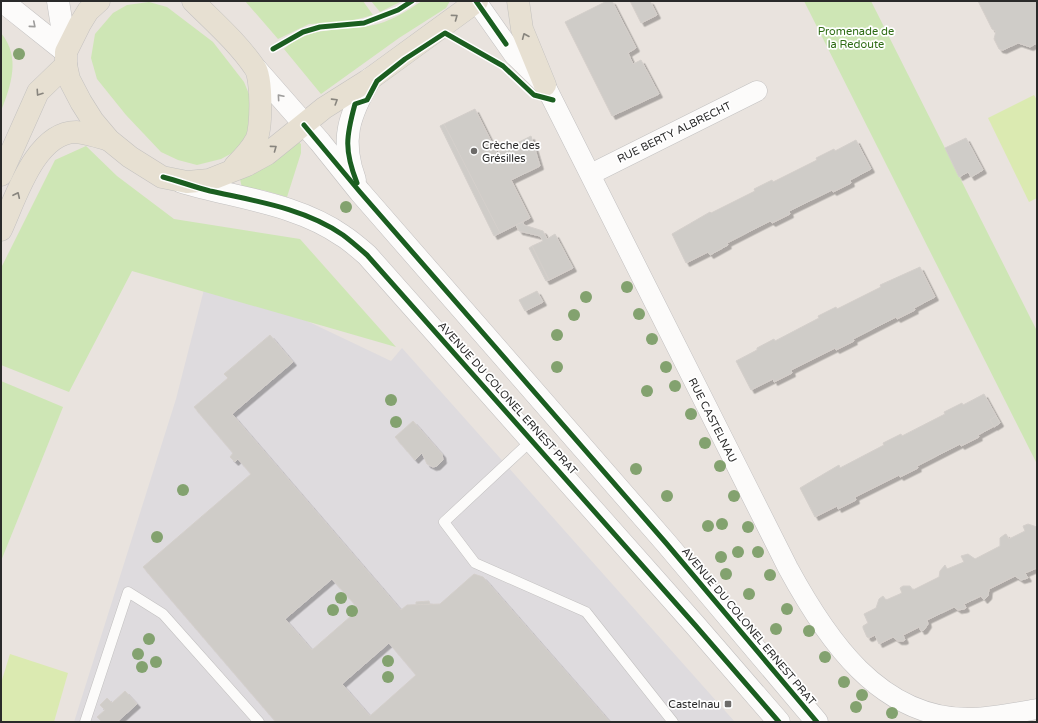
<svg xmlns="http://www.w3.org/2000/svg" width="1038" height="723" font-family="'Varela Round',sans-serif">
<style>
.industrial{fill:#dedbde}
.green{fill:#cee6b5}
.pitch{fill:#dbeab1}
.building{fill:#cfccc8;stroke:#d4cfcb;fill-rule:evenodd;filter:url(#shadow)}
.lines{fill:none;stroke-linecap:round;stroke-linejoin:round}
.service-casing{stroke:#c2c0c0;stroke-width:11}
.minor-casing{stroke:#c2c0c0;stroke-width:21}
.secondary-casing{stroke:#c2c0c0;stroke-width:23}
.primary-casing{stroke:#c4c2c0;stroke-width:23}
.service{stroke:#fcfbfa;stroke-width:10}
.minor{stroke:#fcfbfa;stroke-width:20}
.secondary{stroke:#fcfbfa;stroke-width:22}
.primary{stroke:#e7e0d2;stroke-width:22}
.cycleway-casing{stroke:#fff;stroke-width:8}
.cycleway{stroke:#1b5e20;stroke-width:5}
.tree{fill:#83a26f}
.oneway{stroke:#88857e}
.oneway2{stroke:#9e9d9c}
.poi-dot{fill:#6d6b69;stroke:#fff;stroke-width:1.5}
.labels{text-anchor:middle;stroke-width:3.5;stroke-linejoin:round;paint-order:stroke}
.park-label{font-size:11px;fill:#2f6c15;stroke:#fff}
.street-label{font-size:11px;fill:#2a2a2a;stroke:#fff}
.poi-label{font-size:11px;fill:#2a2a2a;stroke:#fff;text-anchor:start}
</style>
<defs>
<filter id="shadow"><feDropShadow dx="3.5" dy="3.5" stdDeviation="0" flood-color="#0004"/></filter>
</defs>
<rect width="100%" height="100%" fill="#e9e3de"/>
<path class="industrial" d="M 208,274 L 391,361 L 402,348 L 735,722 L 74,722 L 176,399 Z"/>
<g class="green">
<path d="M 245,1 L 363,1 L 373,15 L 347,22 L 309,24 L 278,39 Z"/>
<path d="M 371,1 L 402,1 L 380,12 Z"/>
<path d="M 422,1 L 450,1 L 446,8 L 399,38 L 321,94 L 284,49 C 314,23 343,33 378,24 C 395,19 408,10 422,1 Z"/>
<path d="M 804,1 L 871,1 L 1037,331 L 1037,464 Z"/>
<path d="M 149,2 L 167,7 L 213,42 L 244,82 L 251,99 L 252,129 L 238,150 L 221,159 L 197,165 L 178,160 L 161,152 L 126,115 L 97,79 L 91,58 L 95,34 L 113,13 L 127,5 Z"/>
<path d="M 1,33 C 21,57 11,85 1,111 Z"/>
<path d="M 298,141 L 301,144 L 301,153 L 287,197 L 263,190 L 242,188 L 240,179 Z"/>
<path d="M 86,146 L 117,176 L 174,219 L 300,239 L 396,347 L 132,271 L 69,392 L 1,365 L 1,268 L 55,160 Z"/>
<path d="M 1,381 L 63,407 L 1,561 Z"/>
</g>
<g class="pitch">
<path d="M 1034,95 L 1037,100 L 1037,198 L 1029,202 L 988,118 Z"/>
<path d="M 10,654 L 68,673 L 54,722 L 1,722 L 1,683 Z"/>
</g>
<g class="building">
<path d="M 607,1 L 612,1 L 636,48 L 628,53 L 633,64 L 641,60 L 659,94 L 612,116 L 565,22 Z"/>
<path d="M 630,1 L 650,1 L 657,15 L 641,23 Z"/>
<path d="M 978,1 L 1037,1 L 1037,43 L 1030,47 L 1018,43 L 1003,50 L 999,49 L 994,39 L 996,31 L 992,29 Z"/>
<path d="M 475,109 L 497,153 L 531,136 L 540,166 L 511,180 L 530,218 L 500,233 L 444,124 Z"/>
<path d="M 444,124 L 500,233 L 494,236 L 440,126 Z"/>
<path d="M 966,138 L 983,170 L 971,177 L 968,172 L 959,177 L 945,148 Z"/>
<path d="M 856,140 L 871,169 L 850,180 L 851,183 L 833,192 L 832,190 L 789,211 L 790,214 L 772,223 L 770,221 L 727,243 L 728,245 L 710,255 L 708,252 L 686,263 L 672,234 L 710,212 L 711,213 L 755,191 L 754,189 L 772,180 L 773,182 L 817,160 L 816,158 L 834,149 L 835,151 Z"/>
<path d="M 523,222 L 524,225 L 543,231 L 547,239 L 555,234 L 573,268 L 549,280 L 532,246 L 543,241 L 540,236 L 519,231 L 516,225 Z"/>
<path d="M 532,246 L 549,280 L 546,281 L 529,248 Z"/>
<path d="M 920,267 L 935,297 L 914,308 L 915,310 L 897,319 L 896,317 L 853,339 L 854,341 L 836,350 L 835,348 L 791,370 L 792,373 L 774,382 L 773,379 L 751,390 L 736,361 L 757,350 L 757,348 L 774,339 L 775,341 L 819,318 L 818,316 L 836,307 L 837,309 L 881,287 L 880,285 Z"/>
<path d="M 537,291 L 543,302 L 525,311 L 519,300 Z"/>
<path d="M 270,335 L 293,362 L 232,414 L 401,610 L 407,605 L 440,604 L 474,574 L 483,577 L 610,722 L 276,722 L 143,567 L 251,474 L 238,459 L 235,462 L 230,457 L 233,453 L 194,407 L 228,378 L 224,374 ZM 332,579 L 359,609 L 312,650 L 285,619 ZM 389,643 L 416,675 L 370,716 L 342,684 Z"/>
<path d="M 984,394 L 1000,423 L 978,435 L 979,437 L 961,446 L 960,444 L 917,466 L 918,468 L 900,477 L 899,475 L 855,497 L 856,500 L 838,509 L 837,506 L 815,517 L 800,488 L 839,465 L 840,468 L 884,445 L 883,443 L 901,434 L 902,436 L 945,414 L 944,412 L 962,403 L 963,405 Z"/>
<path d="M 996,416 L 1000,423 L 994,427 L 990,420 Z"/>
<path d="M 413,421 L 442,454 L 443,460 L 437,466 L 433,467 L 427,464 L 422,453 L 415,460 L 395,437 Z"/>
<path d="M 1028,524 L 1037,527 L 1037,568 L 1025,573 L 1028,578 L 1021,580 L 1015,576 L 989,589 L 988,596 L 984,600 L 981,596 L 964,604 L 966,608 L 964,609 L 958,610 L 954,607 L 927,620 L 928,624 L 924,630 L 921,631 L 919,627 L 903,635 L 905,640 L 903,641 L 898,641 L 893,637 L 879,644 L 875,635 L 869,638 L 867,637 L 863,628 L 863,626 L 868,623 L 864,614 L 876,608 L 879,599 L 883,596 L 886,600 L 902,593 L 900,588 L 903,586 L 910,586 L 913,590 L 939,577 L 940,571 L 945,565 L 947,569 L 964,562 L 961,556 L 968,554 L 975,559 L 1000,546 L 1000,538 L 1004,535 L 1006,534 L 1009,539 L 1025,531 L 1023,526 Z"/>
<path d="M 429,601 L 430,604 L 416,605 L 416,602 Z"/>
<path d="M 125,691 L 137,704 L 117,722 L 102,722 L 97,717 L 105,710 L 100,705 L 107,698 L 112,703 Z"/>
</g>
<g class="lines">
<g class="service-casing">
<g id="service">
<path d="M 532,440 L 444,522 L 475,563 L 586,612 L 673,722"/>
<path d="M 85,722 L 128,592 L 163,614 L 259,722"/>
</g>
</g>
<g class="minor-casing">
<g id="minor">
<path d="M 476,1 L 514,55 L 545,85 L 788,568 C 826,638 879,718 968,718 C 991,718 1014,713 1037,709"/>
<path d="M 591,174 L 757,91"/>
</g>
</g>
<g class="secondary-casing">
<g id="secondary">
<path d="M 2,1 L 66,52"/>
<path d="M 58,1 L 66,52"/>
<path d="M 256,69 L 320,142 L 360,192 L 666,543 L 817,722"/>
<path d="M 355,180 C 340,140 349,115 370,79"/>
<path d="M 182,182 C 235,198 296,203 343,236 C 351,241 359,248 367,255 L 695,625 L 779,722"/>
</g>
</g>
<g class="primary-casing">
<g id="primary">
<path d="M 99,1 L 88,11 L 80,24 L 66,52 L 66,65 L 69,79 L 81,102 L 93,121 L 109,140 L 130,157 L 162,177 L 187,182 L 209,180 L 247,165 L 267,154 L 324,108 L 370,79 L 477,1"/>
<path d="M 193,1 C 214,22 238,43 255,68 C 262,78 262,129 256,140 C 251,150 243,158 235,166"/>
<path d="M 518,1 L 522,29 L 545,85"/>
<path d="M 1,175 L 38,92 L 66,65"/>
<path d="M 1,230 C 15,200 35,132 76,132 C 87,133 99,137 109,140"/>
</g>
</g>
<use href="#service" class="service"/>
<use href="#minor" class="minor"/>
<use href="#secondary" class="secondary"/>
<use href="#primary" class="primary"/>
<g class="cycleway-casing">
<g id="cycleway">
<path d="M 476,1 L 506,44"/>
<path d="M 273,49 L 303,32 L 320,27 L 364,23 L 398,10 L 412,1"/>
<path d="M 304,125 L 360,192 L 666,543 L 817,722"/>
<path d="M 163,177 C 179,181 194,187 210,191 C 255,201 304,208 343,235 C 351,241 359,248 367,255 L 695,625 L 779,722"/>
<path d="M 357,183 C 344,150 346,137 355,104 L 367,100 L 377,81 L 405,59 L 445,33 L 503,66 L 534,95 L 553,100"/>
</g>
</g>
<use href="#cycleway" class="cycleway"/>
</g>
<g class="tree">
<circle cx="19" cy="54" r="6"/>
<circle cx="346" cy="207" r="6"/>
<circle cx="627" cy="287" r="6"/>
<circle cx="586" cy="297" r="6"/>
<circle cx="639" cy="314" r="6"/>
<circle cx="574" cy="315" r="6"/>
<circle cx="557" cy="335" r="6"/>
<circle cx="652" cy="339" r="6"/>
<circle cx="557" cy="367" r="6"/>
<circle cx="666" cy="367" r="6"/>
<circle cx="675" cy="386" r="6"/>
<circle cx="647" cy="391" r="6"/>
<circle cx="391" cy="400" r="6"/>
<circle cx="691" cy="414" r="6"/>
<circle cx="396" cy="422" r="6"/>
<circle cx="705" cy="443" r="6"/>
<circle cx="720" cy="466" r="6"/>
<circle cx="636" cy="469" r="6"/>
<circle cx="183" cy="490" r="6"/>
<circle cx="667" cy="496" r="6"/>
<circle cx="734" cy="496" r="6"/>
<circle cx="722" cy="524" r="6"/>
<circle cx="708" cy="526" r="6"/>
<circle cx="748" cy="527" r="6"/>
<circle cx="157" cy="537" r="6"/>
<circle cx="738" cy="552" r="6"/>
<circle cx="758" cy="552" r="6"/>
<circle cx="721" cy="557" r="6"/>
<circle cx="726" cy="574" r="6"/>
<circle cx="770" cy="575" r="6"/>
<circle cx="749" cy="594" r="6"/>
<circle cx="341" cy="598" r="6"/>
<circle cx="787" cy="609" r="6"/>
<circle cx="333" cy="610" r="6"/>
<circle cx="352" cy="611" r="6"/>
<circle cx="776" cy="629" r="6"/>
<circle cx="809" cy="631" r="6"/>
<circle cx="149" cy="639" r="6"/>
<circle cx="138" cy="654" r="6"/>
<circle cx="825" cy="657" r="6"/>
<circle cx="388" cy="661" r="6"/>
<circle cx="156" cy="662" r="6"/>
<circle cx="142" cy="667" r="6"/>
<circle cx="388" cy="677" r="6"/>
<circle cx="844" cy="682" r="6"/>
<circle cx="862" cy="695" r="6"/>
<circle cx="856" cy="707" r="6"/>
<circle cx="892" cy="713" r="6"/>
</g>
<defs><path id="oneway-chevron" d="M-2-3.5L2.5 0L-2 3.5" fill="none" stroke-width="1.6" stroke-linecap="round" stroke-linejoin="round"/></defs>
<g class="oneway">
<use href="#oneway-chevron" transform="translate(455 17) rotate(-36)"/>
<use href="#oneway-chevron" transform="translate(525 36) rotate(-113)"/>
<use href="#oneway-chevron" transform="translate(39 93) rotate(124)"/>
<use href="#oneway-chevron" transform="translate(335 101) rotate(-32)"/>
<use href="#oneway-chevron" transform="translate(274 148) rotate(-36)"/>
<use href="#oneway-chevron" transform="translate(17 195) rotate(-65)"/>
</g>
<g class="oneway2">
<use href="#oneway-chevron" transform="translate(33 25) rotate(40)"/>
<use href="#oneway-chevron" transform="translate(280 97) rotate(-131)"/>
</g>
<g class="poi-dot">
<circle cx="474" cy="151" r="4"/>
<rect x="724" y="700" width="8" height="8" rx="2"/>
</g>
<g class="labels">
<g class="park-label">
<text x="856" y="35">Promenade de<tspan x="856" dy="13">la Redoute</tspan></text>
</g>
<g class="street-label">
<text transform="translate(674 132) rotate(-26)" y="4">RUE BERTY ALBRECHT</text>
<text transform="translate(508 398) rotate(48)" y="4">AVENUE DU COLONEL ERNEST PRAT</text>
<text transform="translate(713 420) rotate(63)" y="4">RUE CASTELNAU</text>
<text transform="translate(749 626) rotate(50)" y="4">AVENUE DU COLONEL ERNEST PRAT</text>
</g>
<g class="poi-label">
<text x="482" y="149">Crèche des<tspan x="482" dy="13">Grésilles</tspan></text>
<text x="720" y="708" text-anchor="end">Castelnau</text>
</g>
</g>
<rect width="1038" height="723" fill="none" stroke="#2a2a2a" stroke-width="4"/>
</svg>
